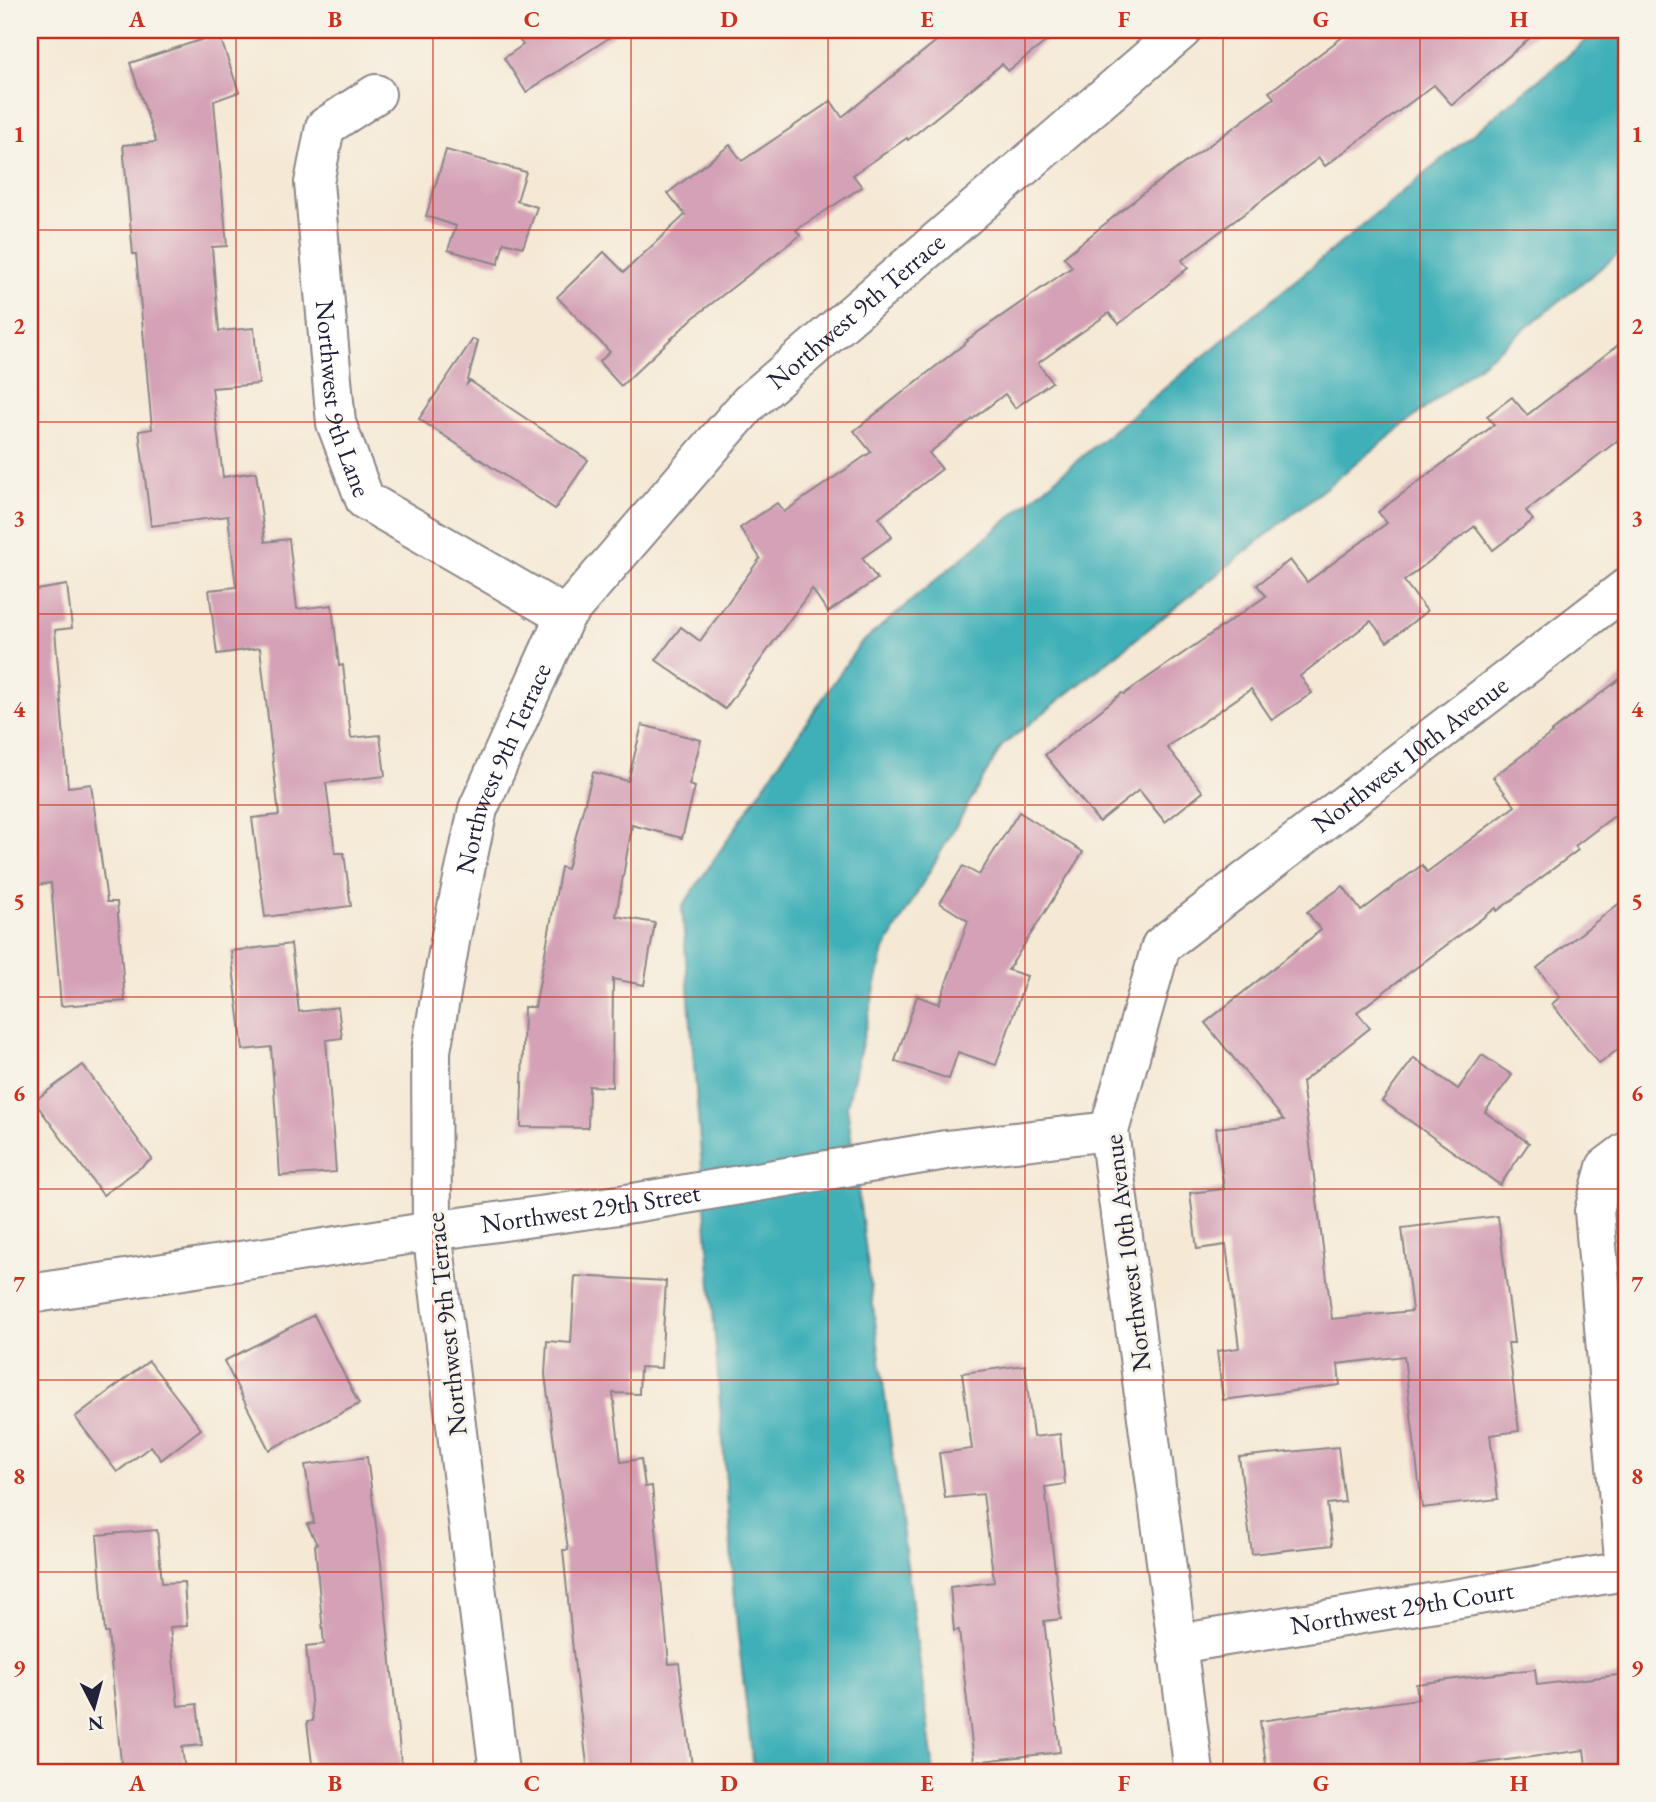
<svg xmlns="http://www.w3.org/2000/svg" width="1656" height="1802" font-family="'EB Garamond',serif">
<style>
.water{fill:#3fb0b8;stroke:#30697a;stroke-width:2}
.building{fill:#d4a1b6}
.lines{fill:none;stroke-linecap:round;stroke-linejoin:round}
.minor-casing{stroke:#8c8688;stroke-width:42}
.minor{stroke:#fff;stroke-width:38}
.grid{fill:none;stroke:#c8321e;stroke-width:2;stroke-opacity:0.55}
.labels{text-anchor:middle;stroke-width:6;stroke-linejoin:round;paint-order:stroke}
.street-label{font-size:26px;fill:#22223b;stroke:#f7f3e8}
.neatline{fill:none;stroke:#c8321e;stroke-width:2.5}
.grid-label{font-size:23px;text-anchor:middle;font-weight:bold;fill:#c8321e}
</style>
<rect width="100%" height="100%" fill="#f7f3e8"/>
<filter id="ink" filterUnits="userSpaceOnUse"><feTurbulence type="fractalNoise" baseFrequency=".0143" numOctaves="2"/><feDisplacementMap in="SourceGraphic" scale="14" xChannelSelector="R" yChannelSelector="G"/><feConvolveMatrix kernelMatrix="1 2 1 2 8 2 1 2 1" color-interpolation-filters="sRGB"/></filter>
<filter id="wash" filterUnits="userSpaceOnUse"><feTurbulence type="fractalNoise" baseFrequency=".00686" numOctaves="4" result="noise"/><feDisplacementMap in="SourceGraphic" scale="28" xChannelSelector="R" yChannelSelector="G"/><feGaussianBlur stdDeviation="1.57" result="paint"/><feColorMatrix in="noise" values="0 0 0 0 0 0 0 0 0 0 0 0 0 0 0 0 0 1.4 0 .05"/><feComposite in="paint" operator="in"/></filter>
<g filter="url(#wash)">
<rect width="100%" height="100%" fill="#f5e9d5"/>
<path class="water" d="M 1599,30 L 1626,30 L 1626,248 L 1002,746 L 884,950 L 847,1106 L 934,1772 L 754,1772 L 737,1626 L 682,907 L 859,645 L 1091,449 Z"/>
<g id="blocks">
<g class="building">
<path d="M 512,30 L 621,30 L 526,92 L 504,58 L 523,45 Z"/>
<path d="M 950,30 L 1061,30 L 1008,71 L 1002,64 L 908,140 L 907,138 L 853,175 L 862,187 L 796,230 L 800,235 L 693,318 L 621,386 L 599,362 L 610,352 L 557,297 L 604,252 L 624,272 L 685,215 L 668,193 L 730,145 L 742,161 L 831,101 L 842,117 Z"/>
<path d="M 1352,30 L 1539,30 L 1452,105 L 1434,85 L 1325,166 L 1319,158 L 1182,260 L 1188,268 L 1119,324 L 1109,313 L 1038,363 L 1052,382 L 1015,408 L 1005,394 L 929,453 L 942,469 L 879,518 L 892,537 L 862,558 L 877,579 L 828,612 L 812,589 L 725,709 L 656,660 L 681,627 L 700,641 L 760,558 L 740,528 L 777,503 L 784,512 L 871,452 L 854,431 L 968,341 L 967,340 L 1072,267 L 1064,257 L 1142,194 L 1274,98 L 1269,92 Z"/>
<path d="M 219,34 L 239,92 L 214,101 L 227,246 L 212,247 L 219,331 L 254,328 L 259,384 L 212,388 L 223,477 L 256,472 L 265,542 L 289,539 L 297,609 L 332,605 L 339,666 L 343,665 L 351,738 L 380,735 L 385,776 L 326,783 L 335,853 L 344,853 L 351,906 L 265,917 L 252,818 L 279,815 L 260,648 L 217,654 L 209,590 L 236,587 L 228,516 L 151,526 L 139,431 L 152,429 L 136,254 L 133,254 L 123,145 L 156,142 L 130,63 Z"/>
<path d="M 446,150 L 526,172 L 517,201 L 537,207 L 523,247 L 504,242 L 498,264 L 448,250 L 456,226 L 426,216 Z"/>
<path d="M 473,339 L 478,341 L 467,384 L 470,381 L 588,460 L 555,509 L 419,419 Z"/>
<path d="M 1626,339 L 1626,434 L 1526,511 L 1533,520 L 1493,550 L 1475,526 L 1404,581 L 1427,611 L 1387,642 L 1371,621 L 1300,676 L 1312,693 L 1272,720 L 1251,689 L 1167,747 L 1203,792 L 1165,822 L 1139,790 L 1099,822 L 1045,755 L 1122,693 L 1124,694 L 1266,596 L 1257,585 L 1290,560 L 1307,582 L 1387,523 L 1378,512 L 1494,425 L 1487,416 L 1512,397 L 1527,415 Z"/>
<path d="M 67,585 L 72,628 L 55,630 L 68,787 L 91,784 L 107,902 L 117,902 L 125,1001 L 61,1006 L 51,883 L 30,886 L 30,591 Z"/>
<path d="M 1626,674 L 1626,807 L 1575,846 L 1578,850 L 1497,911 L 1496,908 L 1357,1012 L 1370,1028 L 1302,1082 L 1332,1319 L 1412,1311 L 1402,1228 L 1498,1216 L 1514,1343 L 1508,1343 L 1519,1431 L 1490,1435 L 1498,1499 L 1422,1508 L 1404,1356 L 1338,1364 L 1340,1385 L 1223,1400 L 1217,1351 L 1239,1348 L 1226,1245 L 1197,1249 L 1190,1193 L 1224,1189 L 1216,1128 L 1284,1120 L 1205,1023 L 1321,930 L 1307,912 L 1343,886 L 1361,911 L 1422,865 L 1427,872 L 1515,806 L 1493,777 L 1552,733 L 1551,732 Z"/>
<path d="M 642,725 L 701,740 L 689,785 L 695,787 L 682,838 L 632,825 L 616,916 L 655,923 L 644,985 L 613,979 L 612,1087 L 589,1086 L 588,1128 L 521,1127 L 524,1007 L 535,1007 L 561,867 L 567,869 L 593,772 L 628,781 Z"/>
<path d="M 1019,812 L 1083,852 L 1008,970 L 1027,976 L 996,1065 L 958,1052 L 949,1079 L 895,1061 L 917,996 L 939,1004 L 968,921 L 940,903 L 963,866 L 979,875 Z"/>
<path d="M 1626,898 L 1626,1043 L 1599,1064 L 1552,1004 L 1560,997 L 1537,968 Z"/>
<path d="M 291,944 L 299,1012 L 338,1007 L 342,1038 L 326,1040 L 336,1172 L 280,1176 L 271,1047 L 243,1050 L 231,951 Z"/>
<path d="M 1482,1055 L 1512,1075 L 1485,1112 L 1529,1143 L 1500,1185 L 1382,1101 L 1414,1058 L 1458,1089 Z"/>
<path d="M 83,1065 L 152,1159 L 103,1195 L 34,1101 Z"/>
<path d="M 575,1276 L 666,1281 L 661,1368 L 640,1367 L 639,1394 L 613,1393 L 621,1462 L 641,1459 L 645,1487 L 652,1486 L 669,1664 L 679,1663 L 692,1766 L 638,1772 L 588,1772 L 575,1670 L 563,1550 L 568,1550 L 545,1375 L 547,1341 L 571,1343 Z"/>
<path d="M 314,1315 L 359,1404 L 269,1450 L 224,1361 Z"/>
<path d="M 149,1361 L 201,1429 L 161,1460 L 151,1446 L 117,1472 L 75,1417 Z"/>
<path d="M 1025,1365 L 1033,1437 L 1060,1434 L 1065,1484 L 1045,1487 L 1061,1619 L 1044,1621 L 1060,1752 L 974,1762 L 959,1630 L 954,1631 L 950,1587 L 994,1582 L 983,1494 L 945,1498 L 939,1453 L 972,1449 L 962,1373 Z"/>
<path d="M 1338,1447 L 1345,1502 L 1327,1504 L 1332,1545 L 1252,1554 L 1239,1457 Z"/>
<path d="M 367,1457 L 381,1563 L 402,1772 L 313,1772 L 307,1722 L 313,1721 L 306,1646 L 324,1644 L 315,1545 L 317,1544 L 307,1524 L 314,1523 L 305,1465 Z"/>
<path d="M 157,1530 L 162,1583 L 184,1582 L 187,1626 L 170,1627 L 178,1706 L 197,1704 L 202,1745 L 182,1747 L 185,1772 L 122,1772 L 108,1633 L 105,1633 L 97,1535 Z"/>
<path d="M 1535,1669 L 1537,1685 L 1626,1674 L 1626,1766 L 1587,1772 L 1584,1750 L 1416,1772 L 1267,1772 L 1260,1721 L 1418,1699 L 1416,1684 Z"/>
</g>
</g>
</g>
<g filter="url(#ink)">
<use href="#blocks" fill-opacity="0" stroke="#8c8688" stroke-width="2"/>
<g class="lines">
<g class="minor-casing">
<g id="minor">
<path id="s1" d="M 376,94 L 325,127 L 314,183 L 336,423 L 365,500 L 565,616"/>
<path id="s2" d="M 30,1294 L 432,1231 L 633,1203 L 946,1150 L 1109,1131"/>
<path d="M 1625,1571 L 1594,1211 L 1606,1167 L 1626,1152"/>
<path id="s3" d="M 1177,1644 L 1626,1571"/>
<path id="s4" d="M 499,1772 L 432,1231 L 431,1051 L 451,936 L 478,809 L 565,616 L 749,403 L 1182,30"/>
<path id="s5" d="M 1194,1772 L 1109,1131 L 1161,946 L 1626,588"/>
</g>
</g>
<use href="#minor" class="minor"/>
</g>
</g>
<path class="grid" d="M 236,30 L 236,1772M 433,30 L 433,1772M 631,30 L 631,1772M 828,30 L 828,1772M 1025,30 L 1025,1772M 1223,30 L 1223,1772M 1420,30 L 1420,1772M 30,230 L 1626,230M 30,422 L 1626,422M 30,614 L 1626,614M 30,805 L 1626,805M 30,997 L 1626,997M 30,1189 L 1626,1189M 30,1380 L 1626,1380M 30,1572 L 1626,1572"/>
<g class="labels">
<g class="street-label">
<text dy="9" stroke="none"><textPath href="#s4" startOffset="1606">Northwest 9th Terrace</textPath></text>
<text dy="9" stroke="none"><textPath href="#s1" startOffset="336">Northwest 9th Lane</textPath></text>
<text dy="9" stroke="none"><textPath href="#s5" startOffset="1153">Northwest 10th Avenue</textPath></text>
<text dy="9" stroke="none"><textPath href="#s4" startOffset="1018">Northwest 9th Terrace</textPath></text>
<text dy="9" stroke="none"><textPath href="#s2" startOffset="567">Northwest 29th Street</textPath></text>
<text transform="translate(1127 1253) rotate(-97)" y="9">Northwest 10th Avenue</text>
<text transform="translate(446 1324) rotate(-96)" y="9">Northwest 9th Terrace</text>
<text dy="9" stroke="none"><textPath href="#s3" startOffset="228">Northwest 29th Court</textPath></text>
</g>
</g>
<rect width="1656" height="1802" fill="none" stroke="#f7f3e8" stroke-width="77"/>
<g transform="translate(94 1707) rotate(174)" stroke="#f7f3e8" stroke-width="5" paint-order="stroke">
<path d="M0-5L12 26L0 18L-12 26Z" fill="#22223b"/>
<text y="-10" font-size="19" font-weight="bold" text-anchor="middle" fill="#22223b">N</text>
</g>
<rect x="38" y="38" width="1580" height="1726" class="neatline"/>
<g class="grid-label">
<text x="137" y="27">A</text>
<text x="335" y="27">B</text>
<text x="532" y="27">C</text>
<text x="729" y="27">D</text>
<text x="927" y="27">E</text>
<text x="1124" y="27">F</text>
<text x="1321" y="27">G</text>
<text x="1519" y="27">H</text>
<text x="19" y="142">1</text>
<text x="1637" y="142">1</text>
<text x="19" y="334">2</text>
<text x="1637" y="334">2</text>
<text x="19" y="526">3</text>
<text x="1637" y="526">3</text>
<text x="19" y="717">4</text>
<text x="1637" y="717">4</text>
<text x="19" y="909">5</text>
<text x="1637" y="909">5</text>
<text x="19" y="1101">6</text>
<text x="1637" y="1101">6</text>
<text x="19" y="1292">7</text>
<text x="1637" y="1292">7</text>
<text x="19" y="1484">8</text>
<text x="1637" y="1484">8</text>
<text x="19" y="1676">9</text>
<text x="1637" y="1676">9</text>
<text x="137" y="1791">A</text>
<text x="335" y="1791">B</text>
<text x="532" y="1791">C</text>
<text x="729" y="1791">D</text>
<text x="927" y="1791">E</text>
<text x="1124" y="1791">F</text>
<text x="1321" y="1791">G</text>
<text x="1519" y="1791">H</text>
</g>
</svg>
